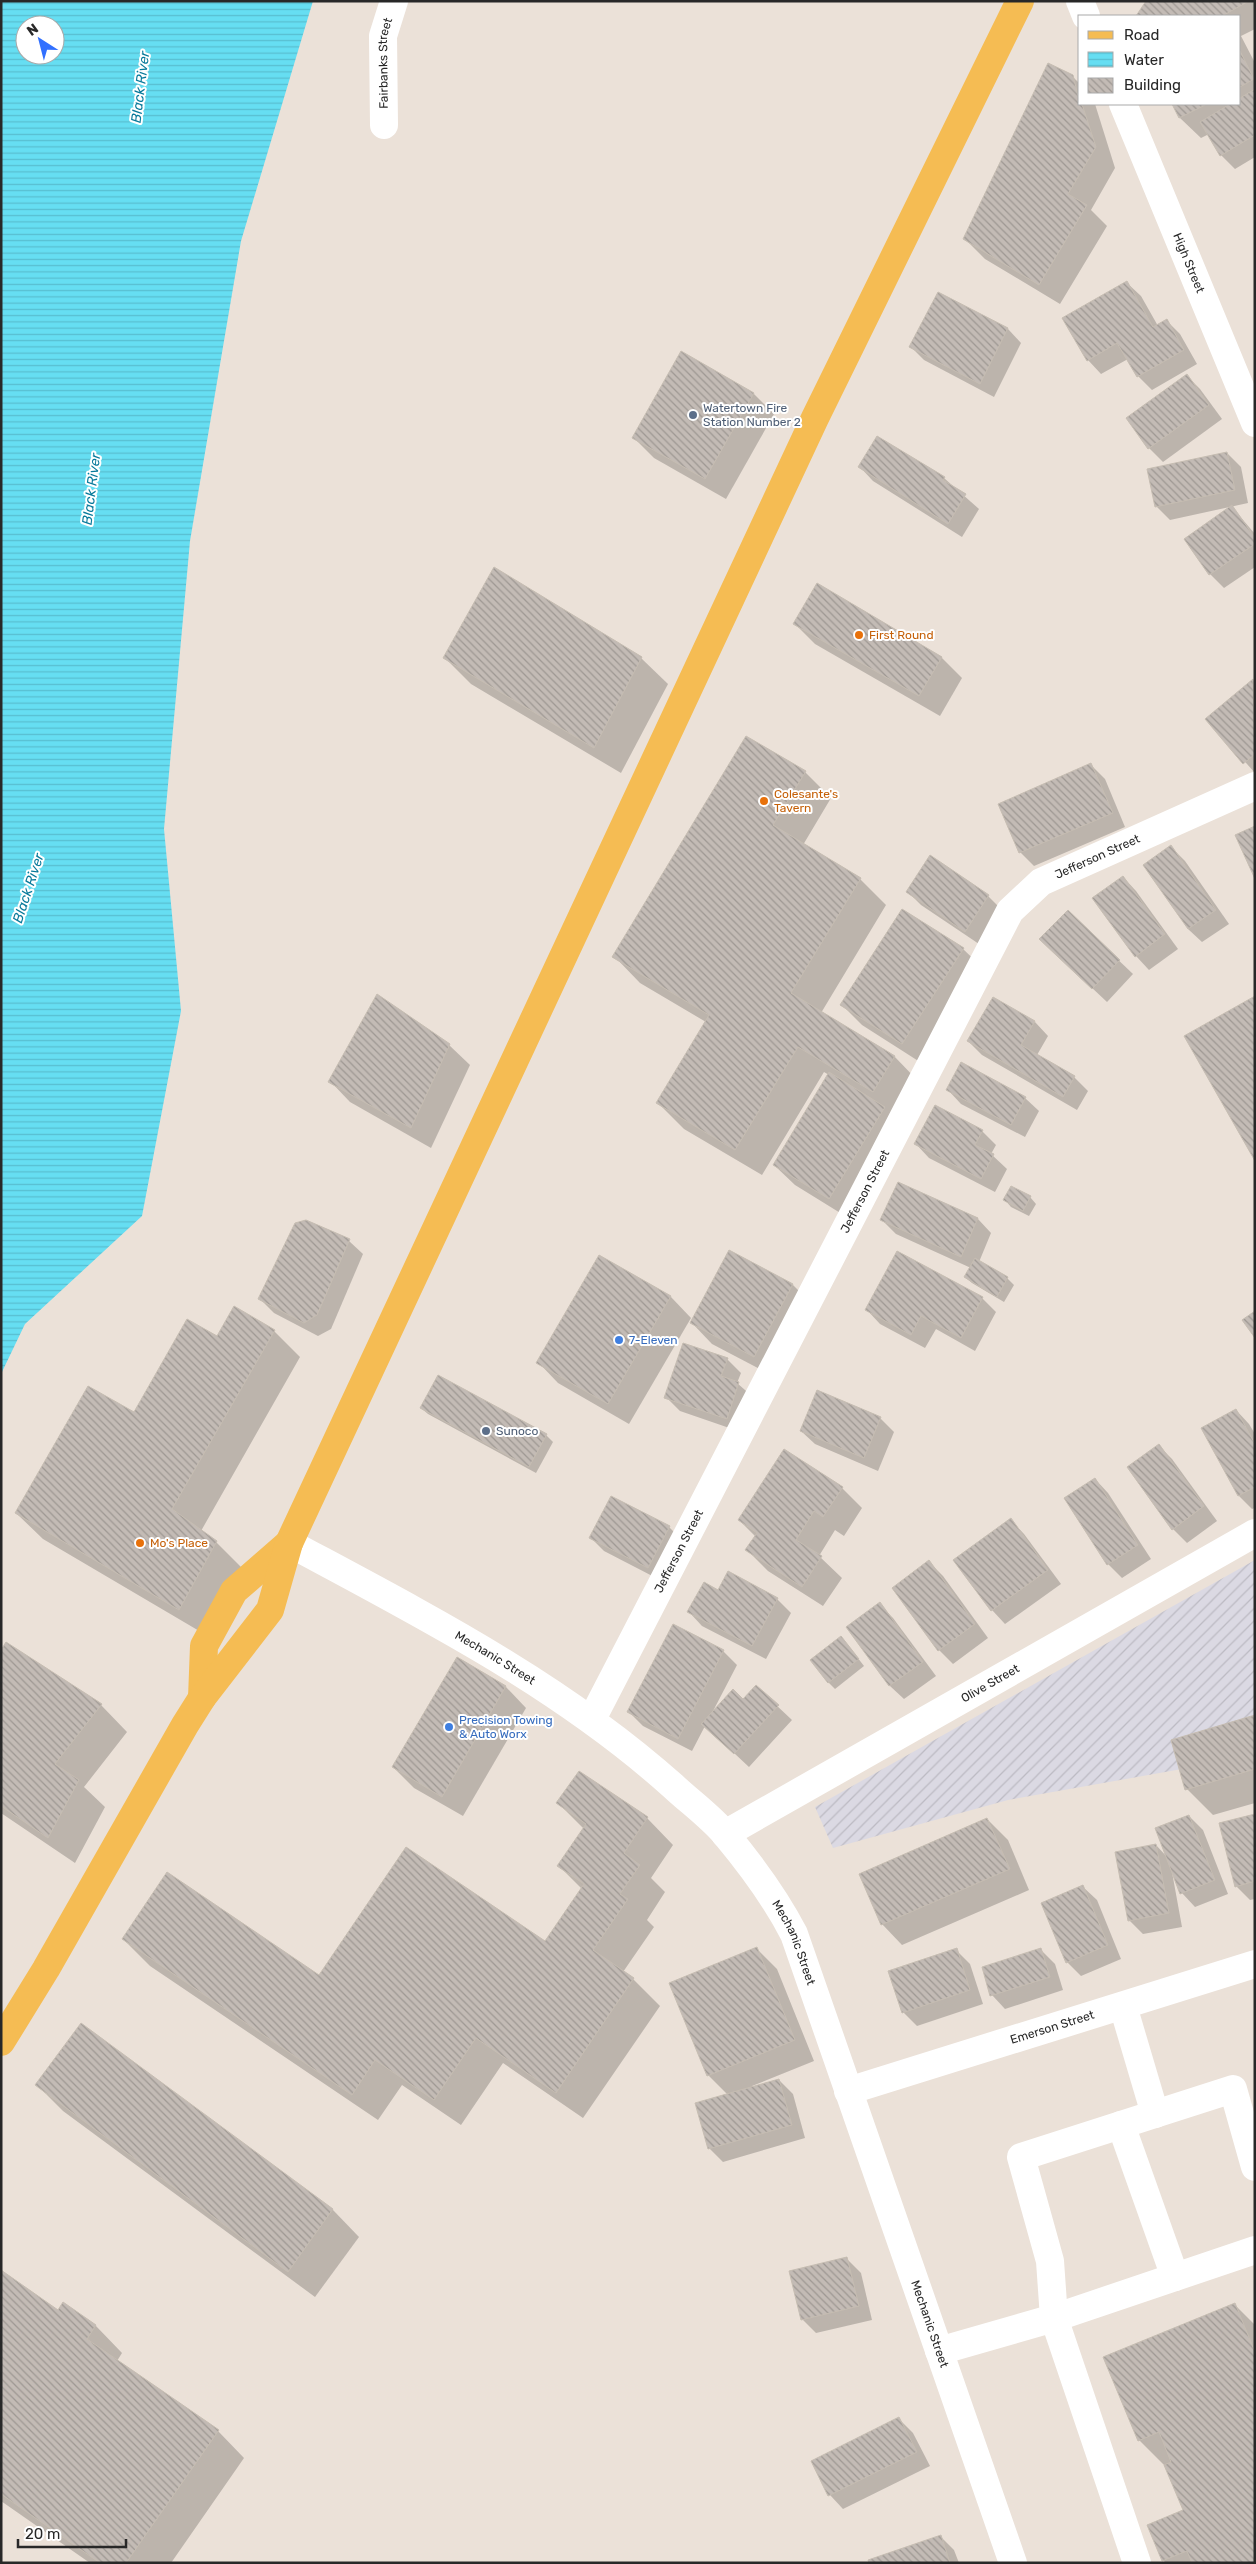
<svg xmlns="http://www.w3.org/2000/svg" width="1256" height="2564" font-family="Rubik,sans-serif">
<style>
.industrial{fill:url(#industrial-furrows)}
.water{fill:url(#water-rules);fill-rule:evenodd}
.shadow{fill:#0003}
.building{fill:url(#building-back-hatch);stroke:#c6bdb2}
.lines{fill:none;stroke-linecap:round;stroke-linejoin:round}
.minor{stroke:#fff;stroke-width:28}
.major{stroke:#f5bc53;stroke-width:28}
.service-dot{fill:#5c6f8a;stroke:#fff;stroke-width:2}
.food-dot{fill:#e8710a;stroke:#fff;stroke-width:2}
.shop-dot{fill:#3f7fe0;stroke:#fff;stroke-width:2}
.labels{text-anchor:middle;stroke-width:4;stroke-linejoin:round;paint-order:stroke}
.street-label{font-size:12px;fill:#282828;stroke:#fff}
.service-label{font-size:12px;fill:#4e5e75;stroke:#fff;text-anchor:start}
.food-label{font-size:12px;fill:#c56008;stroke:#fff;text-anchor:start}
.shop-label{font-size:12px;fill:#366cbe;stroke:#fff;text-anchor:start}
.water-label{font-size:14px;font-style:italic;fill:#087a9b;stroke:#fff}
</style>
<defs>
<pattern id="industrial-furrows" width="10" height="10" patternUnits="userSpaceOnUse" patternTransform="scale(1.25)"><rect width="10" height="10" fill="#dbd9e3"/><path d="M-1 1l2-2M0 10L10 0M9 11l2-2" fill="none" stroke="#bcbac3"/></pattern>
<pattern id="water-rules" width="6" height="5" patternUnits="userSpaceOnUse" patternTransform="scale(1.25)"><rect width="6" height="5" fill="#66def2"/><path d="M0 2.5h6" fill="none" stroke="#58bed0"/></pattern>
<pattern id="building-back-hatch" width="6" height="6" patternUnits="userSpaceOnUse" patternTransform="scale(1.25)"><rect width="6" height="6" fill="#c3bbb5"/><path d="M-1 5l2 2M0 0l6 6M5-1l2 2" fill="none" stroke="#9e9893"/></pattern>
</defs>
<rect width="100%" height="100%" fill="#ebe1d8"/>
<path class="industrial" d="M 1255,1560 L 1255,1756 L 1008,1800 L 833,1848 L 815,1807 Z"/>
<path class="water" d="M 1,1 L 313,1 L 241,241 L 190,541 L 164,829 L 181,1011 L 142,1216 L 25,1324 L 1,1374 ZM 25,25 L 55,25 L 55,55 L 25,55 Z"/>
<g class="shadow">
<path d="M 1148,1 L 1255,1 L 1255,29 L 1241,36 L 1255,63 L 1255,157 L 1235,169 L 1221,155 L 1209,134 L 1201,138 L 1180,118 L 1173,104 L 1240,104 L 1240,16 L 1138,16 Z"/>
<path d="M 1072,76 L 1080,84 L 1080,104 L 1095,104 L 1115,168 L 1091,210 L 1107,226 L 1060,304 L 985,259 L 965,239 Z"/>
<path d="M 1127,283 L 1141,296 L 1158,326 L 1167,321 L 1180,334 L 1197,364 L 1152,390 L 1138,376 L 1128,359 L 1101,374 L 1088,360 Z"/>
<path d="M 938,293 L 1008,329 L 1021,343 L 994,397 L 924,360 L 910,346 Z"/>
<path d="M 682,353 L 754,394 L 774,414 L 726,499 L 654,458 L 633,437 Z"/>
<path d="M 1186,375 L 1200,389 L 1222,419 L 1163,462 L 1149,448 Z"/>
<path d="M 1227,453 L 1241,467 L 1248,503 L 1170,520 L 1156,506 Z"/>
<path d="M 860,467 L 944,478 L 979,509 L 962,537 L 873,481 Z"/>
<path d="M 1232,507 L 1255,534 L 1255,567 L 1224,588 L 1210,574 Z"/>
<path d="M 817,585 L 942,658 L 962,678 L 940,716 L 815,644 L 795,624 Z"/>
<path d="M 445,658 L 641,658 L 668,684 L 621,773 L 471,684 Z"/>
<path d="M 1253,680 L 1255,682 L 1255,773 L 1207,719 Z"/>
<path d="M 1091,765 L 1105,779 L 1125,827 L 1034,866 L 1020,852 Z"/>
<path d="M 805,772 L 831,798 L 803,845 L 860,879 L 886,905 L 821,1013 L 894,1056 L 920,1083 L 850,1219 L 795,1185 L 774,1165 L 829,1075 L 824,1072 L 762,1175 L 684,1129 L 657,1102 L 706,1022 L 640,983 L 614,956 Z"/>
<path d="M 1171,847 L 1185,861 L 1229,924 L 1202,942 L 1188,929 Z"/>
<path d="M 930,857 L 988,896 L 1002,910 L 979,944 L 921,905 L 907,891 Z"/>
<path d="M 1123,877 L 1136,891 L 1178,949 L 1149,970 L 1136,956 Z"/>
<path d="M 903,910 L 963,949 L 984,969 L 923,1064 L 862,1025 L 842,1005 Z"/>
<path d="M 1068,912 L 1133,974 L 1107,1002 L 1055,953 Z"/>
<path d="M 1035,1022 L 1048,1036 L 1037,1055 L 1074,1077 L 1088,1091 L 1077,1110 L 982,1055 L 968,1041 Z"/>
<path d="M 449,1045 L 470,1065 L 431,1148 L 350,1102 L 330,1081 Z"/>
<path d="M 948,1090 L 1025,1098 L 1039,1111 L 1025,1137 L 961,1104 Z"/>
<path d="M 982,1131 L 996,1145 L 991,1154 L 1007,1169 L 995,1192 L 929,1158 L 916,1144 Z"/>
<path d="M 899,1184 L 978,1219 L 991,1233 L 979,1262 L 1007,1278 L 1014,1285 L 1004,1302 L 972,1283 L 965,1277 L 971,1268 L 896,1234 L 882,1220 Z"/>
<path d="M 1030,1197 L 1036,1204 L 1029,1216 L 1011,1207 L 1005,1200 Z"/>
<path d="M 306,1221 L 349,1241 L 363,1254 L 331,1329 L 318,1336 L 274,1313 L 260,1299 Z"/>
<path d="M 730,1252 L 793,1285 L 813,1305 L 775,1377 L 712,1344 L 692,1323 Z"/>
<path d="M 600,1256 L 671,1297 L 691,1318 L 629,1424 L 558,1383 L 538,1362 Z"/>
<path d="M 982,1298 L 996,1312 L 975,1351 L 936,1329 L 925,1348 L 880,1324 L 867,1310 Z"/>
<path d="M 274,1331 L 300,1357 L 201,1531 L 216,1542 L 243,1569 L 206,1635 L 43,1539 L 16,1513 L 134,1413 L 217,1338 Z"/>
<path d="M 727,1359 L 741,1373 L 737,1383 L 753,1397 L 741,1432 L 680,1411 L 666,1397 Z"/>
<path d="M 421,1408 L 546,1435 L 553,1442 L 536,1473 L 428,1414 Z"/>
<path d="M 1236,1410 L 1249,1424 L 1255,1434 L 1255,1508 L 1252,1509 L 1239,1496 Z"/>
<path d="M 880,1418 L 894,1432 L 878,1471 L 815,1444 L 801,1431 Z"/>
<path d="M 1159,1446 L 1172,1459 L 1217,1521 L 1187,1543 L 1173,1529 Z"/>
<path d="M 1095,1479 L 1108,1493 L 1151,1559 L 1122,1578 L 1108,1564 L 1065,1499 Z"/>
<path d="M 842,1488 L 862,1508 L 844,1536 L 835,1530 L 819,1556 L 842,1578 L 823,1606 L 768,1571 L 747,1550 L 756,1537 L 739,1520 Z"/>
<path d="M 1011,1520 L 1024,1534 L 1061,1584 L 1005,1624 L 992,1610 Z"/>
<path d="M 669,1527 L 683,1541 L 662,1581 L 604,1551 L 590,1537 Z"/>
<path d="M 929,1562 L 943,1576 L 988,1638 L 953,1664 L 939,1650 Z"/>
<path d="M 719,1592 L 777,1599 L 791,1613 L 766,1659 L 702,1626 L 689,1612 Z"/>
<path d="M 879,1604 L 893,1618 L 936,1676 L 904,1699 L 890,1686 L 848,1627 Z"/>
<path d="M 847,1644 L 864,1666 L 835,1689 L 828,1682 Z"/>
<path d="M 723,1651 L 737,1665 L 712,1713 L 744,1701 L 756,1686 L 792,1720 L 749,1767 L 705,1726 L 692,1751 L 643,1726 L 629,1712 Z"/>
<path d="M 1,1653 L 101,1705 L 127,1732 L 84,1787 L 105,1807 L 75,1863 L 1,1813 Z"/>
<path d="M 457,1659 L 506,1687 L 526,1708 L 463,1816 L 414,1788 L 393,1767 Z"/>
<path d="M 1255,1717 L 1255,1803 L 1213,1815 L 1187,1789 Z"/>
<path d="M 558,1803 L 647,1818 L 673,1845 L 651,1878 L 665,1892 L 647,1920 L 654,1927 L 623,1972 L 633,1979 L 660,2006 L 583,2118 L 503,2063 L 461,2125 L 402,2085 L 378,2120 L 150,1966 L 123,1939 L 319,1977 L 546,1943 L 582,1889 L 559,1866 L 584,1829 Z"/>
<path d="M 1255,1815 L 1255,1899 L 1250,1900 L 1236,1886 Z"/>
<path d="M 1189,1816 L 1203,1830 L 1228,1894 L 1195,1907 L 1182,1893 L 1172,1872 L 1182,1927 L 1143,1934 L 1129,1920 L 1156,1845 L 1167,1857 Z"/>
<path d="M 987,1819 L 1008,1840 L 1029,1890 L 902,1945 L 882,1924 Z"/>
<path d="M 1083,1887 L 1097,1900 L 1121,1959 L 1081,1976 L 1067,1962 Z"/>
<path d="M 757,1949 L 777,1969 L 814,2061 L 752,2086 L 753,2088 L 779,2080 L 793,2094 L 805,2138 L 723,2162 L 709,2148 L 728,2095 L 708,2075 Z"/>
<path d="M 956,1950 L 970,1964 L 983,2004 L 917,2026 L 903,2012 Z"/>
<path d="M 1041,1950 L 1055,1964 L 1063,1990 L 1005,2009 L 992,1995 Z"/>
<path d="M 81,2025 L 333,2210 L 359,2237 L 315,2297 L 63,2111 L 36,2084 Z"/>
<path d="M 847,2259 L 861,2273 L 872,2320 L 816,2333 L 802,2319 Z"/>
<path d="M 1,2272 L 58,2311 L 64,2304 L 96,2326 L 122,2353 L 117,2361 L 218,2431 L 244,2458 L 171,2563 L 90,2563 L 1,2501 Z"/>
<path d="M 1234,2304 L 1255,2325 L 1255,2563 L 1166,2563 L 1163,2560 L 1185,2511 L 1167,2468 L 1139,2440 Z"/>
<path d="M 899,2419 L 913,2433 L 930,2466 L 843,2509 L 830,2495 Z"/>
<path d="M 940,2536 L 954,2550 L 959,2563 L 870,2563 Z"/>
</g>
<g class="building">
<path d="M 1146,1 L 1249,1 L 1222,16 L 1136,16 Z"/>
<path d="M 1240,51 L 1254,79 L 1240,87 Z"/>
<path d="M 1048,63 L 1073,75 L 1080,104 L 1082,104 L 1096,147 L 1068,194 L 1087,205 L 1039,285 L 963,239 Z"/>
<path d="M 1255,89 L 1255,135 L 1220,156 L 1200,122 L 1230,104 L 1240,104 L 1240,98 Z"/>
<path d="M 1172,104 L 1207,104 L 1179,118 Z"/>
<path d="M 1127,281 L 1153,327 L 1167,319 L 1184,350 L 1137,377 L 1117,343 L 1087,361 L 1062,318 Z"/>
<path d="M 938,292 L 1008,328 L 980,384 L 909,347 Z"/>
<path d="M 681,351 L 754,393 L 705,479 L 632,438 Z"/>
<path d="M 1187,374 L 1209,405 L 1148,449 L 1126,418 Z"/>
<path d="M 877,436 L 945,477 L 943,480 L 966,494 L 948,524 L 858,467 Z"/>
<path d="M 1227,452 L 1235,490 L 1155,507 L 1147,469 Z"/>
<path d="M 1232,505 L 1255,538 L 1255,544 L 1209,575 L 1184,539 Z"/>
<path d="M 494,567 L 642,657 L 594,748 L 443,658 Z"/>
<path d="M 817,583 L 942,657 L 919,696 L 793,624 Z"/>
<path d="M 1253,679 L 1255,754 L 1243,764 L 1205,719 Z"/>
<path d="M 746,736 L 806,771 L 773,825 L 861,878 L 791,993 L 895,1056 L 873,1092 L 798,1047 L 735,1150 L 656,1103 L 709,1015 L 612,957 Z"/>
<path d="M 1091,763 L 1113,813 L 1019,853 L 998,804 Z"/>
<path d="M 1255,826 L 1255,879 L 1235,835 Z"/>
<path d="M 1171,845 L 1216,910 L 1188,929 L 1143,865 Z"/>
<path d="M 930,855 L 989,895 L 965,932 L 906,892 Z"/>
<path d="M 1123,876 L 1165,934 L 1135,957 L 1092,898 Z"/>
<path d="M 902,909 L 964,948 L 902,1044 L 840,1005 Z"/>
<path d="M 1068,910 L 1120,960 L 1092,989 L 1039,939 Z"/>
<path d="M 377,994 L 450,1044 L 411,1128 L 328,1082 Z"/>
<path d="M 1255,996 L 1255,1161 L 1184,1036 Z"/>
<path d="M 993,997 L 1035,1021 L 1021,1045 L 1075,1076 L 1063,1097 L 967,1041 Z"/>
<path d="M 961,1062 L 1026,1097 L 1011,1125 L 946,1090 Z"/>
<path d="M 829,1072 L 885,1107 L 829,1199 L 773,1165 Z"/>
<path d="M 935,1105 L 983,1130 L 975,1145 L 994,1154 L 981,1179 L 914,1144 Z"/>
<path d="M 898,1182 L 978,1218 L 961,1257 L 880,1220 Z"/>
<path d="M 1011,1186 L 1031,1196 L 1023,1211 L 1003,1200 Z"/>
<path d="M 306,1220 L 350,1239 L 317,1315 L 304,1323 L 258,1299 L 295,1223 Z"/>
<path d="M 729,1250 L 793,1284 L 754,1357 L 690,1323 Z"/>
<path d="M 897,1251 L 983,1297 L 961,1338 L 921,1316 L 911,1335 L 865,1310 Z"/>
<path d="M 599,1255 L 671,1296 L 608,1404 L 536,1363 Z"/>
<path d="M 975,1258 L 1008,1277 L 997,1297 L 964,1277 Z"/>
<path d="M 234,1306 L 275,1330 L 172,1509 L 217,1541 L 179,1610 L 15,1513 L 88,1386 L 134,1412 L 187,1319 L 217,1336 Z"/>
<path d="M 1255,1311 L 1255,1338 L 1242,1320 Z"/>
<path d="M 683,1343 L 728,1358 L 721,1376 L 739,1382 L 727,1419 L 664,1398 Z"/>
<path d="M 438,1375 L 547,1434 L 529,1467 L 420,1408 Z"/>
<path d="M 817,1390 L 881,1417 L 864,1458 L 800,1431 Z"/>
<path d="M 1236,1409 L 1255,1444 L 1255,1487 L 1238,1496 L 1201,1428 Z"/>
<path d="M 1159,1444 L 1204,1506 L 1172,1530 L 1127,1467 Z"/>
<path d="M 784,1449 L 843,1487 L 823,1517 L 814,1511 L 796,1540 L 822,1556 L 802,1587 L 745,1550 L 757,1533 L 738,1520 Z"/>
<path d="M 1095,1478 L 1138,1545 L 1107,1565 L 1064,1498 Z"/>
<path d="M 611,1496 L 670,1526 L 648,1568 L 589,1538 Z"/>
<path d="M 1011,1518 L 1048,1570 L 991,1611 L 953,1560 Z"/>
<path d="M 929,1560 L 975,1624 L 938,1651 L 892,1588 Z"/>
<path d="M 728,1571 L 778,1598 L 752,1646 L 687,1612 L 704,1582 L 718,1590 Z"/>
<path d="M 880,1602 L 923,1662 L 889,1686 L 846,1627 Z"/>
<path d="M 673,1624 L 724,1650 L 678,1739 L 627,1712 Z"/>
<path d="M 841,1636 L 859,1659 L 828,1683 L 810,1660 Z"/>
<path d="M 6,1642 L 102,1704 L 55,1764 L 79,1780 L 48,1838 L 1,1806 L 1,1650 Z"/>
<path d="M 457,1657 L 506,1686 L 442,1797 L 392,1767 Z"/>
<path d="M 756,1685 L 779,1705 L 734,1754 L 701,1724 L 733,1689 L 743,1699 Z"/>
<path d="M 1255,1715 L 1255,1769 L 1185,1790 L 1171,1740 Z"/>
<path d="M 579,1771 L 648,1817 L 624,1853 L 640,1865 L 620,1894 L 628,1899 L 593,1950 L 634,1978 L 556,2093 L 476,2038 L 434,2100 L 375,2060 L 352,2095 L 122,1939 L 167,1872 L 319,1975 L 406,1847 L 545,1941 L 584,1884 L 557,1866 L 586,1824 L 556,1803 Z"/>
<path d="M 1255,1814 L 1255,1881 L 1235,1887 L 1219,1823 Z"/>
<path d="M 1189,1815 L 1215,1880 L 1180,1894 L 1155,1828 Z"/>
<path d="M 987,1818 L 1010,1869 L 881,1925 L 859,1874 Z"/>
<path d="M 1156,1844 L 1169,1913 L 1128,1921 L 1115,1852 Z"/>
<path d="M 1083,1885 L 1108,1945 L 1066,1963 L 1041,1903 Z"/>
<path d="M 757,1947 L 795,2040 L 707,2076 L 669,1983 Z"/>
<path d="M 957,1948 L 970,1990 L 902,2013 L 888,1971 Z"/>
<path d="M 1041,1948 L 1050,1977 L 990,1996 L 982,1967 Z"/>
<path d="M 81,2023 L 333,2209 L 288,2272 L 35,2085 Z"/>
<path d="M 779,2079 L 792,2125 L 708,2149 L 695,2103 Z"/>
<path d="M 847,2257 L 859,2306 L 801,2320 L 789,2271 Z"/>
<path d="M 1,2270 L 58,2310 L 63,2302 L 96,2325 L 87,2339 L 219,2430 L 126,2563 L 100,2563 L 1,2494 Z"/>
<path d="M 1235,2303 L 1255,2352 L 1255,2563 L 1192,2563 L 1187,2551 L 1162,2561 L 1147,2525 L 1183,2510 L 1164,2465 L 1171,2462 L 1159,2432 L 1138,2441 L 1103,2357 Z"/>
<path d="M 899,2417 L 917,2452 L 828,2496 L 811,2461 Z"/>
<path d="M 941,2535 L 950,2563 L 869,2563 L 868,2560 Z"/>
</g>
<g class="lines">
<g class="minor">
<path d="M 1080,1 L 1086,16"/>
<path id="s1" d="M 1123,104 L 1255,423"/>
<path id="s2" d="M 384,125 L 383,36 L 394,1"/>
<path id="s3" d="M 289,1543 C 423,1615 559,1684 673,1786 C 690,1802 711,1817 726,1835 C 751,1865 776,1899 794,1934 L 1013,2563"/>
<path id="s4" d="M 592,1719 L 1010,911 L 1041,882 L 1255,786"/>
<path id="s5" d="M 725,1834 L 1255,1533"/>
<path d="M 1123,2006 L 1155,2114"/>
<path id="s6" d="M 848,2091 L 1255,1964"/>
<path d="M 1121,2125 L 1175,2277"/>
<path d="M 939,2351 L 1054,2318 L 1255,2250"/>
<path d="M 1137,2563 L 1054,2318 L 1050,2261 L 1021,2157 L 1233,2089 L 1255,2167"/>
</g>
<g class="major">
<path d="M 202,1698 L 204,1646 L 234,1591 L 289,1543"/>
<path d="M 1,2042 L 46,1969 L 185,1725 L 202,1698 L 270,1610 L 289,1543 L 815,418 L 1020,1"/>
</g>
</g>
<g class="service-dot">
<circle cx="693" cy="415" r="5"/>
<circle cx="486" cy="1431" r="5"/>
</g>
<g class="food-dot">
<circle cx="859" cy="635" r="5"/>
<circle cx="764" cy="801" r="5"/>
<circle cx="140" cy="1543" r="5"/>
</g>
<g class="shop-dot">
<circle cx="619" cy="1340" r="5"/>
<circle cx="449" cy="1727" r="5"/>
</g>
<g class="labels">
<g class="street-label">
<text dy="4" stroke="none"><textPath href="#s2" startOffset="62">Fairbanks Street</textPath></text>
<text dy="4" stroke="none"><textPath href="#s1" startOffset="172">High Street</textPath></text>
<text dy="4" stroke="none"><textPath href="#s4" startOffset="1014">Jefferson Street</textPath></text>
<text dy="4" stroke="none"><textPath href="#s4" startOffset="594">Jefferson Street</textPath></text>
<text dy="4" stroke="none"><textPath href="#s4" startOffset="189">Jefferson Street</textPath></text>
<text dy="4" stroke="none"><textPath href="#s3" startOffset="236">Mechanic Street</textPath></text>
<text dy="4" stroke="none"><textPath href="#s5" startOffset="305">Olive Street</textPath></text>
<text dy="4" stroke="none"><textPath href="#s3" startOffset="656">Mechanic Street</textPath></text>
<text dy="4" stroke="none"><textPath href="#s6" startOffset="214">Emerson Street</textPath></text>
<text dy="4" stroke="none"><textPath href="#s3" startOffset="1061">Mechanic Street</textPath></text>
</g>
<g class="service-label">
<text x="703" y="412">Watertown Fire<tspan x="703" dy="14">Station Number 2</tspan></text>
<text x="496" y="1435">Sunoco</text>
</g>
<g class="food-label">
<text x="869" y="639">First Round</text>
<text x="774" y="798">Colesante's<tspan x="774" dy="14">Tavern</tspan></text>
<text x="150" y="1547">Mo's Place</text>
</g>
<g class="shop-label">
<text x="629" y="1344">7-Eleven</text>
<text x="459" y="1724">Precision Towing<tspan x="459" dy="14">&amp; Auto Worx</tspan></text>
</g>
<g class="water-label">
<text transform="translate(140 87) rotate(-83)" y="5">Black River</text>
<text transform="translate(91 489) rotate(-83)" y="5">Black River</text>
<text transform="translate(28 888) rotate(-72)" y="5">Black River</text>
</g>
</g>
<rect width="1256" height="2564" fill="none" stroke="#282828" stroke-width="5"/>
<rect x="1078" y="15" width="162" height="90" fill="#ffffff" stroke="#a9a9a9"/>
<rect x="1088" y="31" width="25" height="8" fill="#f5bc53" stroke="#a9a9a9"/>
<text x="1124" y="40" font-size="15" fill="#282828">Road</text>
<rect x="1088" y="52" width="25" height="15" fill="url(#water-rules)" stroke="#a9a9a9"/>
<text x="1124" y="65" font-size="15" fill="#282828">Water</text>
<rect x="1088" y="78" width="25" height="15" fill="url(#building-back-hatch)" stroke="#a9a9a9"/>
<text x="1124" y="90" font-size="15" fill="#282828">Building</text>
<g transform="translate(40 40) rotate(324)"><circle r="24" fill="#ffffff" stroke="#a9a9a9"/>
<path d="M0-4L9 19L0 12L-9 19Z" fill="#3170ff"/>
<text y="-8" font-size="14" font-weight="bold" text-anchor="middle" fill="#282828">N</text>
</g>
<path d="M18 2539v8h108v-8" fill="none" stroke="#282828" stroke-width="2.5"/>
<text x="25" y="2539" font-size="15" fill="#282828" stroke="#ffffff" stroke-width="4" paint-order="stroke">20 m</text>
</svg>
